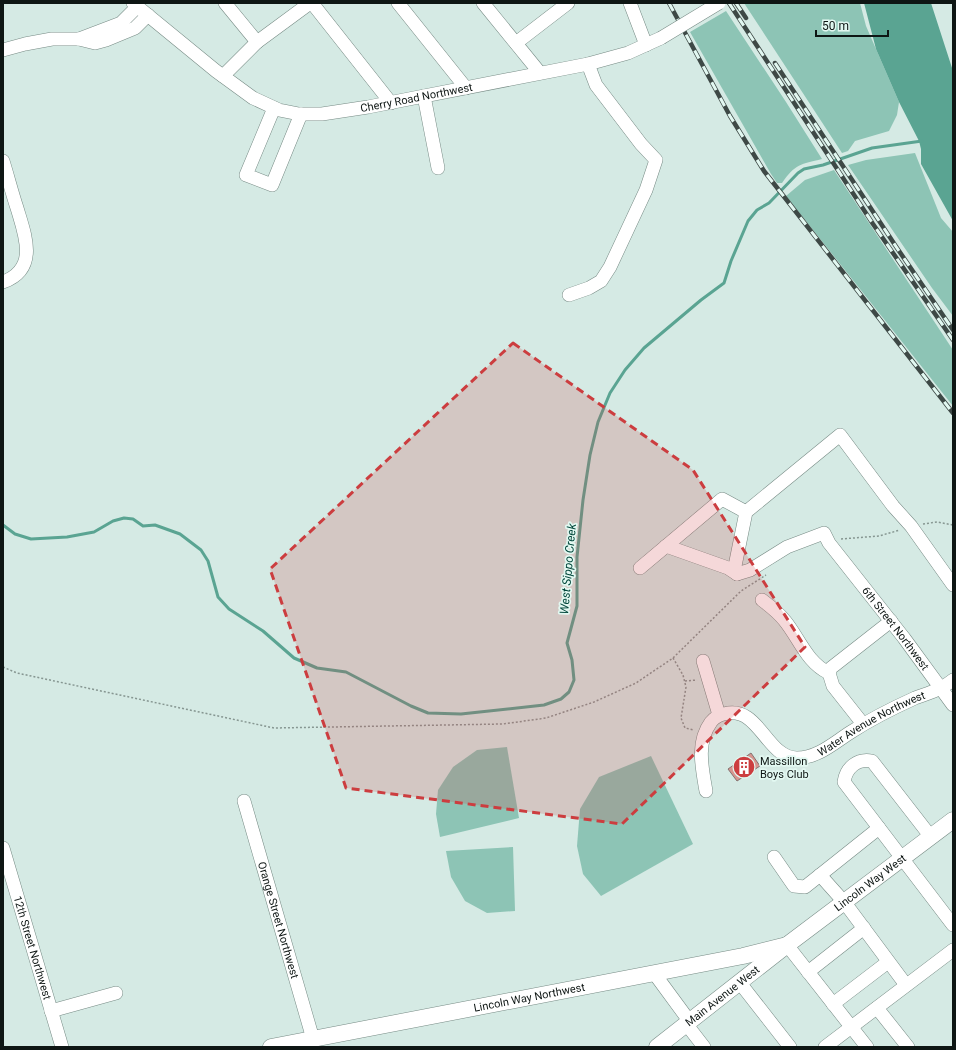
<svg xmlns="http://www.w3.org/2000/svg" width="956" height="1050" font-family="Roboto,sans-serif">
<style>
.green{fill:#8dc4b5}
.water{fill:#5aa492}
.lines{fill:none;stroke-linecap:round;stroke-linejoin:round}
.stream{stroke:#5aa492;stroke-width:3}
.building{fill:#d6958f;stroke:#857270}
.minor-casing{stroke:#778b85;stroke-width:14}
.major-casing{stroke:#778b85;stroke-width:17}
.path{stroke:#869691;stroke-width:1.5;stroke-dasharray:2 2;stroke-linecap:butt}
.minor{stroke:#fff;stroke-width:13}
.major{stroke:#fff;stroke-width:16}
.rail-casing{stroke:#3e4946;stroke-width:4.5}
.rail{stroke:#e2f8f1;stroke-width:3;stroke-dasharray:9;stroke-linecap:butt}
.minor-bridge-casing{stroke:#778b85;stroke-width:14;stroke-linecap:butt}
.minor-bridge{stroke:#fff;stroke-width:13}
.marked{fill:#cc3d3f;fill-opacity:0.2;stroke:#cc3d3f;stroke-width:3;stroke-dasharray:8 5;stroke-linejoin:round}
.labels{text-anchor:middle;stroke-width:3.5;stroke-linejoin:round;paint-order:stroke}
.street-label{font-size:11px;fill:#0e1614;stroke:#e2f8f1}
.poi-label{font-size:11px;fill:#0e1614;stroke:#e2f8f1;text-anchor:start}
.water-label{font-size:12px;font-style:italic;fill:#00463a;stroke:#e2f8f1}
</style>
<rect width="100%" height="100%" fill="#d5eae4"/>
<g class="green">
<path d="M 744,3 L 860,3 L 866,26 L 899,102 L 897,115 L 889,131 L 855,141 L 848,151 L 842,153 Z"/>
<path d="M 726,11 L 786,102 L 822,159 C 801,164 795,164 782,183 L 777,183 L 771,174 L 690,32 Z"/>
<path d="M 915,153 L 941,218 L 953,232 L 953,316 L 932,288 L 848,165 L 866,160 Z"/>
<path d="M 834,170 L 953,350 L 953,406 L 786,196 L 805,180 Z"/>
<path d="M 507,747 L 519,818 L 440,837 L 436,814 L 438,790 L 453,767 L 477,750 Z"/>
<path d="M 651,756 L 693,844 L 601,896 L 583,874 L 577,846 L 580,809 L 599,777 Z"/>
<path d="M 513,847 L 515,911 L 487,913 L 465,901 L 451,877 L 446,851 Z"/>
</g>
<path class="water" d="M 864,3 L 931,3 L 953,71 L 953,221 L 921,164 L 921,149 L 919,141 L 899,102 L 876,49 Z"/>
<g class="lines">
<path class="stream" d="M 3,525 L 15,534 L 31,539 L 67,537 L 94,532 L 113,521 L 124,518 L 133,519 L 143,526 L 155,525 L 180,534 L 201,550 L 208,561 L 218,597 L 229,609 L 263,631 L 294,658 L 317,668 L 346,672 L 411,706 L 428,713 L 461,714 L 544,705 L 561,699 L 569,692 L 574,680 L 572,660 L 567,643 L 577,606 L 577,557 L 583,500 L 590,455 L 598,422 L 610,393 L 625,370 L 644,348 L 701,300 L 724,283 L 731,261 L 748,221 L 757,210 L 769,203 L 798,173 L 804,169 L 823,165 L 872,148 L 922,141"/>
</g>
<path class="building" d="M 751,753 L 760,766 L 737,781 L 728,769 Z"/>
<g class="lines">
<g class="minor-casing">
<g id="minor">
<path id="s1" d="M 133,3 L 216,71 L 253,98 L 279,110 L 299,114 L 322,114 L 368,107 L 588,64 L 628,53 L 661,38"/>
<path d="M 225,3 L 257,42 L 310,3"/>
<path d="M 312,3 L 391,103"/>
<path d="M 398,3 L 466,88"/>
<path d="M 483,3 L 540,73"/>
<path d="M 630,3 L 646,45"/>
<path d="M 79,39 L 121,23 L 137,7"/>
<path d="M 516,43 L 568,3"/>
<path d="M 3,50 L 25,44 L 52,39 L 79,39 L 95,43 L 106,40 L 135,28 L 148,15"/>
<path d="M 223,76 L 257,42"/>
<path d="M 424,96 L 438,168"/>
<path d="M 274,108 L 246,175 L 272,185 L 301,114"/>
<path d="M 3,161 C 8,177 12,193 17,208 C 25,235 39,269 3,282"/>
<path d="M 569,295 L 589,288 L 601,281 L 610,267 L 646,190 L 656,160 L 641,144 L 596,85 L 588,64"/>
<path d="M 666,546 L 728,568 L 737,574"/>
<path d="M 640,568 L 722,499 L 746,512"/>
<path id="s2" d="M 953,585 L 911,526 L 893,506 L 840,435 L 746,512 L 735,566 L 737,574 L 750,570 L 787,547 L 824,533 L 829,543 L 904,638 L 953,705"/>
<path d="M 762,600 C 770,606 778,612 785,621 C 799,638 807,663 829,673"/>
<path d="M 703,661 L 719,715"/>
<path d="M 863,724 L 833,686 L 829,673 L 831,668 L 891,621"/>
<path id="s3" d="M 706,791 C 702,768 696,742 711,722 C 715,717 719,715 724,714 C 759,704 766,758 797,758 C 818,758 835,742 851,732 C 871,719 893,708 915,698 C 923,695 933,692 941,688 C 945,686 949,683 953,680"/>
<path id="s4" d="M 244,801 L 313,1039"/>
<path d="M 931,837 L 872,761 C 857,758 846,768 844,782 L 953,925"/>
<path id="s5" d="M 3,848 L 62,1047"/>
<path d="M 774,857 L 794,886 L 805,887 L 879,828"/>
<path d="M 820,875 L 845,903 L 906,985"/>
<path d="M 787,945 L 867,1047"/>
<path d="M 808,972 L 864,928"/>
<path d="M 654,973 L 690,1022"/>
<path d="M 740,983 L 790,1047"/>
<path d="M 833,1004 L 888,962"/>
<path d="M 877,1008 L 908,1047"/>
<path d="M 51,1011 L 116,993"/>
<path d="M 687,1025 L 704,1047"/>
<path d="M 825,1047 L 953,950"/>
</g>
</g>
<g class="major-casing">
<g id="major">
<path id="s6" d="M 271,1047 L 743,956 L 787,945"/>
<path id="s7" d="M 657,1047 L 787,945 L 953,820"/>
</g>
</g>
<g class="path">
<path d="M 923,524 L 937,522 L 953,525"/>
<path d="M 841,539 L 879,536 L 900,530"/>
<path d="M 673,658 L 683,675 L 686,687 L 681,718 L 685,728 L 694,730"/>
<path d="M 3,667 L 17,673 L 274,728 L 503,724 L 546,718 L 594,702 L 636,683 L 673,658 L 741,591 L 766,575"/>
<path d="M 685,681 L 697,680"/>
</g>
<use href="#minor" class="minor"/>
<use href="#major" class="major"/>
<g class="rail-casing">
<g id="rail">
<path d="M 669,3 L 730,116 L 764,171 L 953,413"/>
<path d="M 729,3 L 873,224 L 953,340"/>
<path d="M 736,3 L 746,18"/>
<path d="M 775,63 L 897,248 L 953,330"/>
</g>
</g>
<use href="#rail" class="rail"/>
<g class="minor-bridge-casing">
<path id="minor-bridge" d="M 661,38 L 719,3"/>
</g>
<use href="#minor-bridge" class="minor-bridge"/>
</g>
<path class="marked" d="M 513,343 L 693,470 L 805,647 L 622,824 L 346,788 L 270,569 Z"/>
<defs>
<g id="building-disc" transform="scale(1.15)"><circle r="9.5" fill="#cc3d3f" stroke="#e2f8f1"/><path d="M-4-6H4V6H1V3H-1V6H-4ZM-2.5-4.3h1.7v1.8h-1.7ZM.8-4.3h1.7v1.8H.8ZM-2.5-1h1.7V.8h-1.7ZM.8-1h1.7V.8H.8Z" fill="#fff"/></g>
</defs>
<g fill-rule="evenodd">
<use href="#building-disc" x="744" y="767"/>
</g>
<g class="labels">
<g class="street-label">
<text dy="4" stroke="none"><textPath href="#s1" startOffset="321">Cherry Road Northwest</textPath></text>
<text dy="4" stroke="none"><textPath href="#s2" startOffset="589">6th Street Northwest</textPath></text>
<text dy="4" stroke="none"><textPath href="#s3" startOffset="260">Water Avenue Northwest</textPath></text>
<text dy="4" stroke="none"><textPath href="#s7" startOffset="269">Lincoln Way West</textPath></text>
<text dy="4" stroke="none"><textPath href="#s4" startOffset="124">Orange Street Northwest</textPath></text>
<text dy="4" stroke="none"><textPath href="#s5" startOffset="104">12th Street Northwest</textPath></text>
<text dy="4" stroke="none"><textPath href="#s7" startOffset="83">Main Avenue West</textPath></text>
<text dy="4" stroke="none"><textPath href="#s6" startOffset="263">Lincoln Way Northwest</textPath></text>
</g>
<g class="poi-label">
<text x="760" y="765">Massillon<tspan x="760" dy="13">Boys Club</tspan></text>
</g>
<g class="water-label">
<text transform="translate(568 569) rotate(-85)" y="4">West Sippo Creek</text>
</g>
</g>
<rect width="956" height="1050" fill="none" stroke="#0e1614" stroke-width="8"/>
<path d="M816 30v6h72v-6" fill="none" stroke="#0e1614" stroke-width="2"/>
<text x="822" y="30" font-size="12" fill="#0e1614" stroke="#e2f8f1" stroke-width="3" paint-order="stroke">50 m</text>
</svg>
